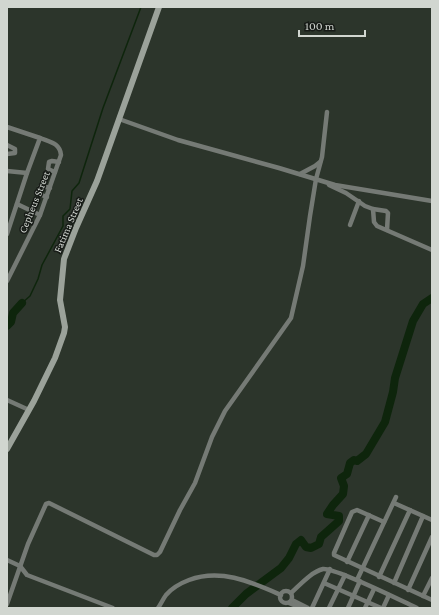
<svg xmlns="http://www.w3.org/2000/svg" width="439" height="615" font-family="'Crimson Pro',serif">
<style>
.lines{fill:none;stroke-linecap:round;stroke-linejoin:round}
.stream{stroke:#0e250c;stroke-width:1.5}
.river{stroke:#0e250c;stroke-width:8}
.street{stroke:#757a75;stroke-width:4.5}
.secondary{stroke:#9ba29a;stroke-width:6}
.labels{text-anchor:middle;stroke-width:3;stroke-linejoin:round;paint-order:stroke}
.street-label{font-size:11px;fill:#d1d6d0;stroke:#171b17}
</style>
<rect width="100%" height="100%" fill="#2c352b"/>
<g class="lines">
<path class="stream" d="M 22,303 L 30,296 L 38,279 L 42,265 L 63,226 L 63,216 L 70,209 L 72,191 L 79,183 L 103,108 L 141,7"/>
<g class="river">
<path d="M 7,326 L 11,322 L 13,313 L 22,303"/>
<path d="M 232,608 L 246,594 L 281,568 L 289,558 L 296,544 L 301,540 L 306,547 L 311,548 L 319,544 L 321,537 L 339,521 L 339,516 L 327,514 L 333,505 L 343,494 L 344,486 L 341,478 L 347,474 L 350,463 L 354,460 L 357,461 L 366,454 L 385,422 L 393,392 L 395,378 L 413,321 L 423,304 L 432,298"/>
</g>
<g class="street">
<path d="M 119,119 L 178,140 L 279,168 L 335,185 L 432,201"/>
<path d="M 7,127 L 40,138 L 27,173 L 7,234"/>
<path d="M 7,145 L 15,149 L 15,153 L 7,154"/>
<path d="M 7,171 L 27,173"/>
<path d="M 55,172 L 48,169 L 49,162 L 52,161 L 59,162"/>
<path d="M 300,174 L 315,166 L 320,162"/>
<path d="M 329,185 L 346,193 L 365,206 L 373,209 L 374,222 L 377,226 L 432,250"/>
<path d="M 47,197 L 39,194 L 40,187 L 42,186 L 50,188"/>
<path d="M 17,204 L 40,215"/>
<path d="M 373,209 L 386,211 L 388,213 L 387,230"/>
<path d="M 350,225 L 359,201"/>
<path d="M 7,281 L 40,215 L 61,155 C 60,143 50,142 40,138"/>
<path d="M 7,400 L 29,410"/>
<path d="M 394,503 L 432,520"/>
<path d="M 384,522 L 357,510 L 352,512 L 334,553 L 334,555 L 432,600"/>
<path d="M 7,560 L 20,566 L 27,575 L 113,608"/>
<path d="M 347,562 L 369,515"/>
<path d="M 379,577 L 410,510"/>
<path d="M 357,580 L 396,497"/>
<path d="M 324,583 L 381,608"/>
<path d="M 394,583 L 423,516"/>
<path d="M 408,590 L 432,537"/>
<circle cx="286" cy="597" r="6"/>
<path d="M 291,593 C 300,585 311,572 323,569 C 334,567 402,601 417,608"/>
<path d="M 423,596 L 432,578"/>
<path d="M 292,600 L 308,608"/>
<path d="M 289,603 L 301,608"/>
<path d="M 7,604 L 28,544 L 46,504 L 49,503 L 154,555 L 157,555 L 160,552 L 180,510 L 195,483 L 212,437 L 225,411 L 291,318 L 303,266 L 310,216 L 316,179 L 322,157 L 327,112"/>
<path d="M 158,608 C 161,604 163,599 166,595 C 172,588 181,583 189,580 C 221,568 251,582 281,595"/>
<path d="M 312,608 L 330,569"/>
<path d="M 329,608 L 345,575"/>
<path d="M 348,608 L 360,581"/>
<path d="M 365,608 L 374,589"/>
<path d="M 383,608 L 389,595"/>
</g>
<path class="secondary" d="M 7,449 L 34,401 L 55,358 L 64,333 L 65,327 L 60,300 L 64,259 L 76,228 L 97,181 L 159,7"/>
</g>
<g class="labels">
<g class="street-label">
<text transform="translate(34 202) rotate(-68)" y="4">Cepheus Street</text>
<text transform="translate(68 225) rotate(-67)" y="4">Fatima Street</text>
</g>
</g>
<rect width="439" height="615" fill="none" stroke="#d1d6d0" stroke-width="16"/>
<path d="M299 30v6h66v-6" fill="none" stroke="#d1d6d0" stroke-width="2"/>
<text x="305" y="30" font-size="12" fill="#d1d6d0" stroke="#171b17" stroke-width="3" paint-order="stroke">100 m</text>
</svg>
